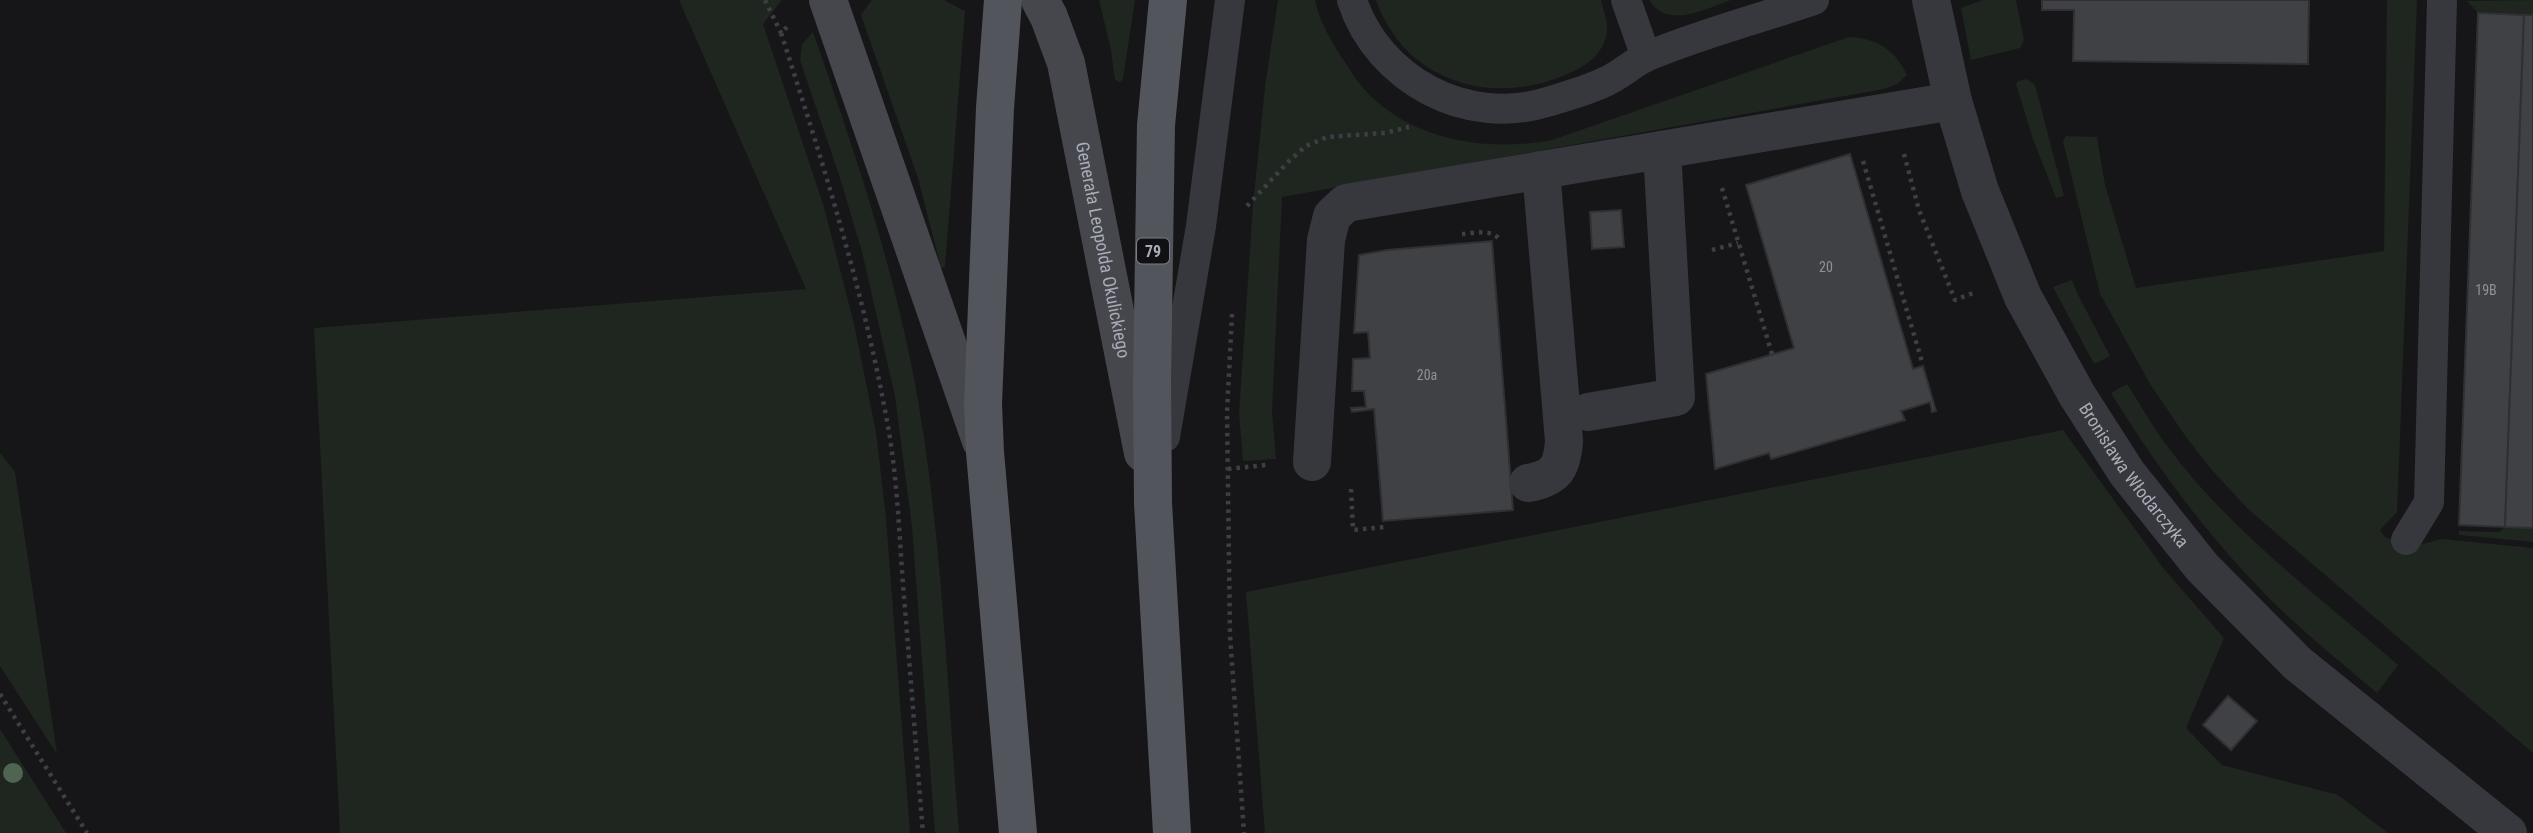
<svg xmlns="http://www.w3.org/2000/svg" width="2533" height="833" font-family="'Roboto Condensed',sans-serif">
<style>
.green{fill:#1e261f}
.building{fill:#404145;stroke:#303034;stroke-width:2}
.lines{fill:none;stroke-linecap:round;stroke-linejoin:round}
.path{stroke:#3d3f44;stroke-width:4.5;stroke-dasharray:3.5 5;stroke-linecap:butt}
.lane{stroke:#37383d;stroke-width:30}
.street{stroke:#37383d;stroke-width:38}
.secondary{stroke:#45474d;stroke-width:38}
.primary{stroke:#53555c;stroke-width:38}
.tree{fill:#506452}
.labels{text-anchor:middle;stroke-width:5;stroke-linejoin:round;paint-order:stroke}
.number-label{font-size:14px;fill:#8e929b}
.shield{fill:#111113;stroke:#7b7e86;stroke-width:2}
.shield-label{font-size:16px;font-weight:bold;fill:#a8adb8}
.street-label{font-size:18px;fill:#a8adb8;stroke:#111113}
</style>
<rect width="100%" height="100%" fill="#161618"/>
<g class="green">
<path d="M 679,0 L 782,0 L 763,24 L 824,207 L 854,324 L 876,432 L 886,518 L 910,833 L 340,833 L 314,328 L 806,289 Z"/>
<path d="M 872,0 L 944,0 L 965,11 L 945,267 L 941,268 L 918,178 L 861,15 Z"/>
<path d="M 1099,0 L 1135,0 L 1123,79 L 1120,82 L 1115,80 L 1111,50 Z"/>
<path d="M 1278,0 L 1315,0 C 1320,22 1330,39 1342,58 C 1349,68 1356,80 1364,89 C 1411,141 1486,152 1552,140 L 1849,37 C 1876,38 1896,50 1907,75 L 1897,84 L 1884,89 L 1282,197 L 1272,411 L 1276,459 L 1243,461 L 1239,414 L 1253,205 L 1265,87 Z"/>
<path d="M 1376,0 L 1601,0 C 1603,10 1608,21 1607,31 C 1604,55 1585,67 1565,75 C 1490,107 1404,81 1376,0 Z"/>
<path d="M 1649,0 L 1731,0 C 1705,9 1668,30 1649,0 Z"/>
<path d="M 1982,0 L 2016,0 L 2024,40 L 2020,48 L 1971,60 L 1961,8 Z"/>
<path d="M 2387,0 L 2417,0 L 2397,512 L 2380,530 L 2385,537 L 2412,547 L 2441,539 L 2533,548 L 2533,753 L 2248,509 L 2211,469 L 2186,437 L 2150,384 L 2100,294 L 2063,141 L 2066,136 L 2097,137 L 2105,185 L 2136,288 L 2384,251 Z"/>
<path d="M 2533,0 L 2533,15 L 2478,13 L 2467,1 Z"/>
<path d="M 813,32 C 851,141 888,250 911,363 C 942,517 946,677 959,833 L 935,833 L 912,527 L 895,396 L 862,252 L 841,181 L 800,60 L 802,44 Z"/>
<path d="M 2027,79 L 2035,85 L 2064,196 L 2056,198 L 2033,139 L 2016,84 L 2018,81 Z"/>
<path d="M 2072,280 L 2077,293 L 2110,356 L 2094,364 L 2053,287 Z"/>
<path d="M 2127,384 C 2141,405 2153,428 2168,447 C 2231,532 2319,596 2398,665 L 2377,693 C 2339,661 2299,629 2264,593 C 2205,533 2155,464 2111,393 Z"/>
<path d="M 2063,430 L 2164,569 L 2224,638 L 2186,728 L 2222,765 L 2338,795 L 2388,833 L 1265,833 L 1246,592 Z"/>
<path d="M 0,453 L 15,472 L 57,754 L 0,666 Z"/>
<path d="M 2505,527 L 2533,528 L 2533,542 L 2459,535 L 2459,531 L 2499,532 Z"/>
<path d="M 0,729 L 66,833 L 0,833 Z"/>
</g>
<g class="building">
<path d="M 2042,0 L 2309,0 L 2308,64 L 2073,61 L 2074,10 L 2042,10 Z"/>
<path d="M 2478,13 L 2524,15 L 2505,527 L 2459,525 Z"/>
<path d="M 2524,15 L 2533,15 L 2533,528 L 2505,527 Z"/>
<path d="M 1850,154 L 1913,369 L 1923,366 L 1936,411 L 1932,412 L 1930,402 L 1901,411 L 1905,420 L 1771,459 L 1769,453 L 1715,469 L 1706,374 L 1794,348 L 1746,185 Z"/>
<path d="M 1621,210 L 1624,247 L 1592,249 L 1590,212 Z"/>
<path d="M 1492,241 L 1513,510 L 1383,521 L 1374,409 L 1352,412 L 1351,408 L 1366,407 L 1364,391 L 1352,391 L 1353,359 L 1370,358 L 1368,332 L 1354,333 L 1359,255 L 1387,250 Z"/>
<path d="M 2228,696 L 2257,721 L 2231,750 L 2203,725 Z"/>
</g>
<g class="lines">
<g class="path">
<path d="M 765,0 L 781,33"/>
<path d="M 787,27 L 781,33 C 822,160 863,289 887,421 C 897,474 899,530 903,585 C 910,667 916,750 923,833"/>
<path d="M 1904,154 L 1919,210 L 1955,300 L 1973,293"/>
<path d="M 1863,161 L 1922,362"/>
<path d="M 1722,188 L 1772,354"/>
<path d="M 1247,206 L 1289,161 L 1306,146 L 1327,137 L 1385,133 L 1409,127"/>
<path d="M 1462,234 C 1474,233 1491,229 1499,239"/>
<path d="M 1712,250 L 1738,243"/>
<path d="M 1232,314 L 1227,413 L 1230,635 L 1244,833"/>
<path d="M 1228,469 L 1266,465"/>
<path d="M 1351,489 L 1353,530 L 1385,527"/>
<path d="M 0,694 L 87,833"/>
</g>
<g class="lane">
<path d="M 1352,0 C 1378,80 1467,127 1547,102 C 1567,96 1589,90 1607,81 C 1622,74 1634,62 1648,56 C 1700,34 1761,18 1814,0"/>
<path d="M 1626,0 L 1646,57"/>
<path d="M 1165,437 L 1201,226 L 1230,0"/>
<path d="M 2406,540 L 2429,502 L 2442,0"/>
</g>
<g class="street">
<path id="s1" d="M 1931,0 L 1953,101 L 1980,191 L 2023,297 L 2077,395 L 2127,473 L 2202,567 L 2297,663 L 2508,833"/>
<path d="M 1588,412 L 1676,397 L 1662,150"/>
<path d="M 1312,462 L 1326,240 L 1332,216 L 1346,203 L 1953,101"/>
<path d="M 1528,483 C 1556,478 1562,468 1564,441 L 1541,170"/>
</g>
<g class="secondary">
<path d="M 828,0 L 981,441"/>
<path id="s2" d="M 1040,0 L 1049,17 L 1066,63 L 1143,453"/>
</g>
<g class="primary">
<path d="M 1003,0 L 995,108 L 983,404 L 985,452 L 1018,833"/>
<path d="M 1168,0 L 1156,125 L 1152,383 L 1153,503 L 1172,833"/>
</g>
</g>
<circle class="tree" cx="13" cy="773" r="10"/>
<g class="labels">
<g class="number-label">
<text x="1826" y="272">20</text>
<text x="2486" y="295">19B</text>
<text x="1427" y="380">20a</text>
</g>
<rect class="shield" x="1137" y="238.5" width="32" height="25" rx="5"/>
<g class="shield-label">
<text x="1153" y="257">79</text>
</g>
<g class="street-label">
<text dy="6" stroke="none"><textPath href="#s2" startOffset="259">Generała Leopolda Okulickiego</textPath></text>
<text dy="6" stroke="none"><textPath href="#s1" startOffset="522">Bronisława Włodarczyka</textPath></text>
</g>
</g>
</svg>
